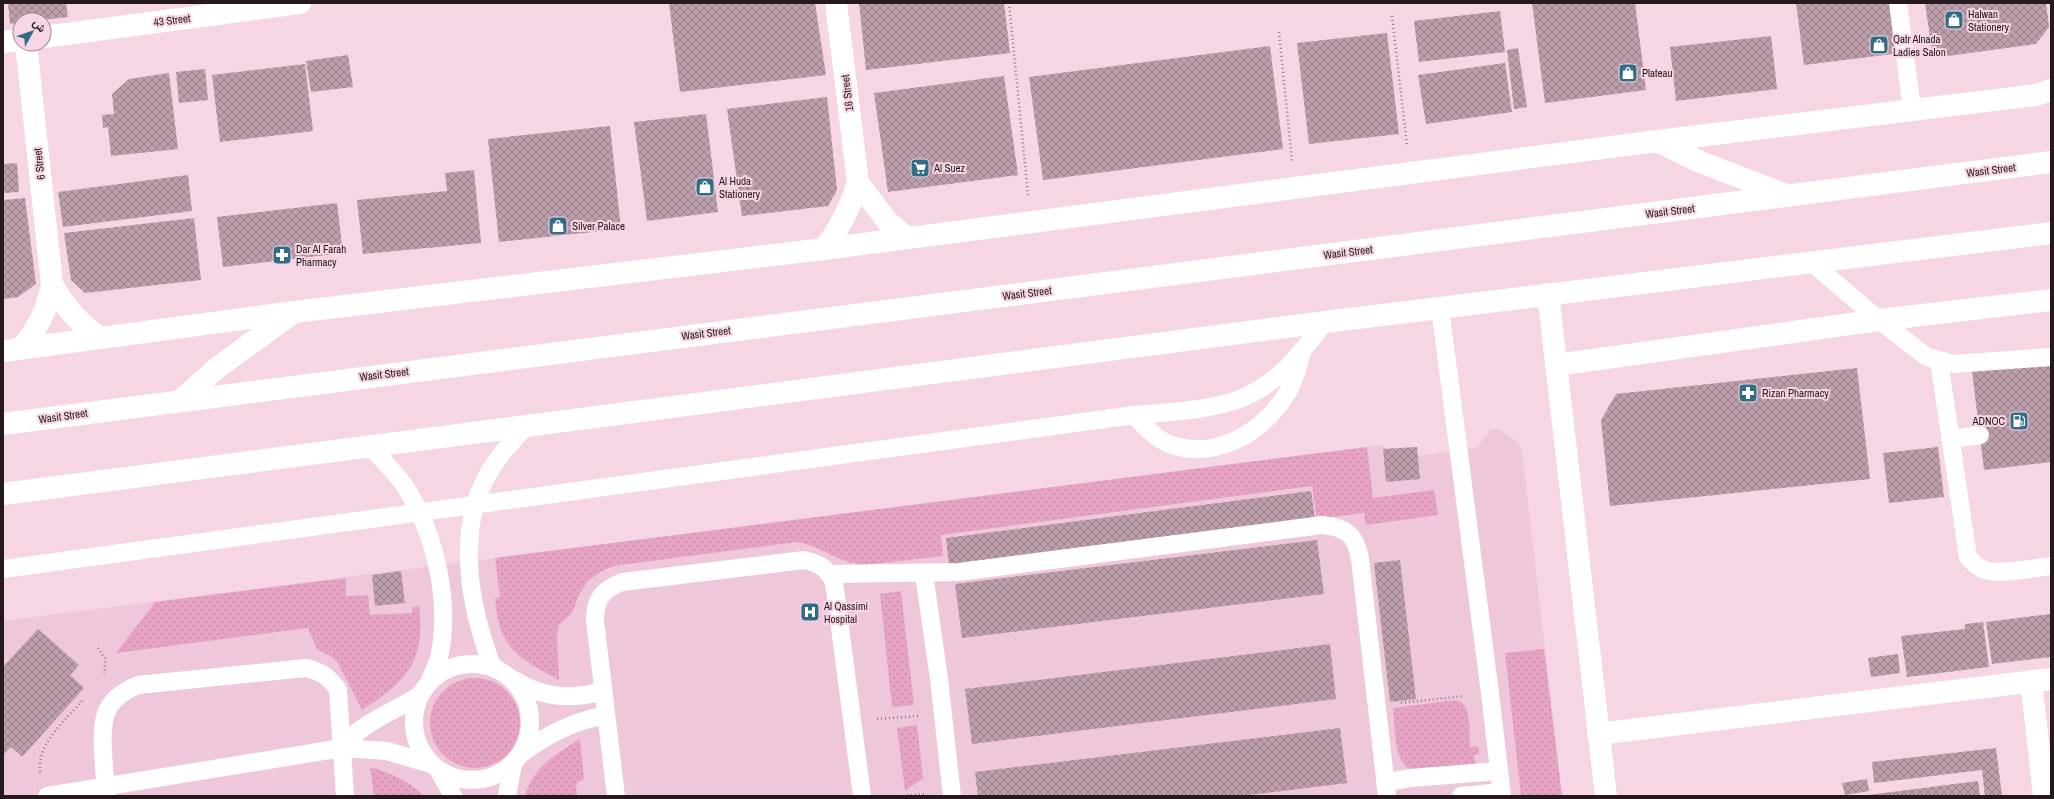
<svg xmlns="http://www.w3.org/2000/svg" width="2054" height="799" font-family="'Archivo Narrow',Vazirmatn,sans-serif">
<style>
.built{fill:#efc7da}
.grass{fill:url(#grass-dots)}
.building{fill:url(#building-cross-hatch)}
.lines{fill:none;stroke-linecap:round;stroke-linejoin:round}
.path{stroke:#927b86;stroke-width:2.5;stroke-dasharray:1 3;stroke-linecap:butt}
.service{stroke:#fff;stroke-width:18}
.minor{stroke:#fff;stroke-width:22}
.primary{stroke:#fff;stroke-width:22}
.labels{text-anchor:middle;stroke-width:4;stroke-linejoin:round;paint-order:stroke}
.poi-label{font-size:11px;fill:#25191f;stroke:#f6d5e4;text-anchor:start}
.street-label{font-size:11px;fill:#25191f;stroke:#f6d5e4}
</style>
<defs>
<pattern id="grass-dots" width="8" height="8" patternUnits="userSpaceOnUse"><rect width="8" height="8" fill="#e6a3c4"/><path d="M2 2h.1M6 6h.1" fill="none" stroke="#c58ca8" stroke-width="1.8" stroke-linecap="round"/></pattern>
<pattern id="building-cross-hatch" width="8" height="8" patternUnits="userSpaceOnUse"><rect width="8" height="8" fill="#bd9eac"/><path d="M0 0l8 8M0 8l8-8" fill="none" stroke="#99808b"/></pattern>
</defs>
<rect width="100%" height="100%" fill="#f6d5e4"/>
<path class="built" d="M 1491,429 L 1498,429 L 1518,442 L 1522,451 L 1562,796 L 3,796 L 3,621 L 1367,447 L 1383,445 L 1383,449 L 1417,447 L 1418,456 L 1477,448 Z"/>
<g class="grass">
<path d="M 1367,447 L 1373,498 L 1434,490 L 1438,515 L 1366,525 L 1364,513 L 1317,519 L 1312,486 L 941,535 L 943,556 L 864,565 C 839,563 821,546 797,542 L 613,566 L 600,572 L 588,581 L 580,593 L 572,613 L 559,625 L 557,634 L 559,680 C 519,658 498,648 495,598 L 500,597 L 495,558 Z"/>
<path d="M 346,578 L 346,596 L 368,595 L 370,615 L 412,613 L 412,607 L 419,606 C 426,662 406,681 362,710 L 338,663 L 332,657 L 317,649 L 308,628 L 116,653 L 155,602 Z"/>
<path d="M 901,591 L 914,705 L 892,707 L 880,594 Z"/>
<path d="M 1544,649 L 1562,796 L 1521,796 L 1505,653 Z"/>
<circle cx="475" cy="723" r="45"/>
<path d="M 1455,700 C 1473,702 1469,733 1470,747 L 1478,746 L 1479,754 L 1474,755 L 1475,765 L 1414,772 C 1392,761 1396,730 1393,708 Z"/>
<path d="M 917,725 L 923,778 L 905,791 L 897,728 Z"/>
<path d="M 580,739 L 584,779 L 576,784 L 577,796 L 525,796 C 533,767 556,754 580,739 Z"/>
<path d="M 370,767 C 390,773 408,780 424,796 L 374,796 Z"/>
</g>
<g class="building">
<path d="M 8,3 L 66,3 L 68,17 L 42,20 L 20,20 L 20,23 L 10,24 Z"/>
<path d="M 669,3 L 815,3 L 826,75 L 680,92 Z"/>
<path d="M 859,3 L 1004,3 L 1010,53 L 866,70 Z"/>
<path d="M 1532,3 L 1635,3 L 1646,90 L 1545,103 Z"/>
<path d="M 1796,3 L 1895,3 L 1901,53 L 1804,65 Z"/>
<path d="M 1925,3 L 2046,3 L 2049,27 L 2036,44 L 1933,58 Z"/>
<path d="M 1500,11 L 1505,52 L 1419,62 L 1414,21 Z"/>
<path d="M 1387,33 L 1399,134 L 1309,144 L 1297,43 Z"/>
<path d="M 1771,36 L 1777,89 L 1676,101 L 1670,47 Z"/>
<path d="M 1270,46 L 1283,149 L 1043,180 L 1029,77 Z"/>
<path d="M 1518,48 L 1527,107 L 1514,109 L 1507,50 Z"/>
<path d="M 348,55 L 353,87 L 311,92 L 306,61 Z"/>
<path d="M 1505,63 L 1512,112 L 1426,124 L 1418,75 Z"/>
<path d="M 305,64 L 313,131 L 220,142 L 212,75 Z"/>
<path d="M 205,69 L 208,100 L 179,103 L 176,72 Z"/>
<path d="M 169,73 L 178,149 L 111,156 L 108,127 L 103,128 L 102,115 L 114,114 L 112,94 L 129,79 Z"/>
<path d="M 1004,76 L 1018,175 L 888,192 L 874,93 Z"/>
<path d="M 827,97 L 837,190 L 828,206 L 742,216 L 727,109 Z"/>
<path d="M 706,114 L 718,212 L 647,221 L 634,122 Z"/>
<path d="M 610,126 L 621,229 L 499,242 L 488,139 Z"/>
<path d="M 17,163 L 19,192 L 4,193 L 3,164 Z"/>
<path d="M 474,170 L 481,243 L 363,254 L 357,200 L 447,191 L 445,173 Z"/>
<path d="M 188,175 L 192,211 L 63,227 L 58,192 Z"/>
<path d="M 25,198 L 36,284 L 18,297 L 3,299 L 3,200 Z"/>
<path d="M 337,203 L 343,253 L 223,267 L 217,217 Z"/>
<path d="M 194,218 L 201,280 L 85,293 L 71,280 L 64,233 Z"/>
<path d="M 2051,361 L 2051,462 L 1984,470 L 1972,371 Z"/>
<path d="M 1857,368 L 1870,479 L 1610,506 L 1601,420 L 1616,394 Z"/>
<path d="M 1417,447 L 1420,479 L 1386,482 L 1383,449 Z"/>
<path d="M 1938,447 L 1944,497 L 1889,503 L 1883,453 Z"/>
<path d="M 1311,491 L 1315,519 L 949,566 L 946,538 Z"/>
<path d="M 1317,540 L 1324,594 L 962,638 L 955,584 Z"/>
<path d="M 1400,560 L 1416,699 L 1390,702 L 1374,563 Z"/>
<path d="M 401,571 L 405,603 L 375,606 L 372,575 Z"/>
<path d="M 2051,614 L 2051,657 L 1992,664 L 1986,622 Z"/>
<path d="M 1983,622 L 1989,667 L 1907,677 L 1901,636 L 1965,629 L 1965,624 Z"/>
<path d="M 38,629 L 79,665 L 70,675 L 84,688 L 22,757 L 11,747 L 3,755 L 3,667 Z"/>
<path d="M 1330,644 L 1336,699 L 972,744 L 965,689 Z"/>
<path d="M 1898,654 L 1900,673 L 1871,677 L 1868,658 Z"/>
<path d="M 1340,728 L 1347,783 L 1241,796 L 978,796 L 975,772 Z"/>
<path d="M 1996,748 L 2002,796 L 1985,796 L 1982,770 L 1874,783 L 1872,762 Z"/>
<path d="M 1867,779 L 1869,791 L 1845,795 L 1842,783 Z"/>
<path d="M 1978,781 L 1980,796 L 1868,796 L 1868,795 Z"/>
</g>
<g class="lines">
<g class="path">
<path d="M 1009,3 L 1028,195"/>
<path d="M 1392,16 L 1407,146"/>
<path d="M 1279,32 L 1292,161"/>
<path d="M 98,648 L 106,660 L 104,674"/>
<path d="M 1401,703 L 1464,696"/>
<path d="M 877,719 L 918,716"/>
<path d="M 40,772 C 37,743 65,721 82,701"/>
<path d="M 903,796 L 927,794"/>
</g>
<g class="service">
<path d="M 1898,3 L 1912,109"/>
<path d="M 1811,262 L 1879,320 L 1927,357 L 1954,364 L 2051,357"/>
<path d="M 1440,308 L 1490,693 L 1502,796"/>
<path d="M 1939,361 L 1968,557 C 1972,562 1976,566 1982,569 C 1996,576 2034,568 2051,566"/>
<path d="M 1134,415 C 1144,426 1155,438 1169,444 C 1214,460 1259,435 1284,398 C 1293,385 1297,370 1301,355"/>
<path d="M 1952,439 L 1980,435"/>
<path d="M 370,447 C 383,460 396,473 406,488 C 436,535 451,603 439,658 C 437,665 433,673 430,680"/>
<path d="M 3,569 L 1134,415 C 1167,412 1202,411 1234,401 C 1274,389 1301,353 1325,322"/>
<path d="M 830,574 L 959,572 L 1322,525 C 1346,527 1356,535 1360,559 L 1387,796"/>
<path d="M 924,574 L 939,679 L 952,796"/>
<circle cx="472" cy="722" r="58"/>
<path d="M 493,668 C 470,609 455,532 488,474 C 498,456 511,442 526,427"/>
<path d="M 514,680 C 543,698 571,700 603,691"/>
<path d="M 342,748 C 361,722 394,712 420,695"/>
<path d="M 521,754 C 547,734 574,721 606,715"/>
<path d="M 439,771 L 453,796"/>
<path d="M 1385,783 L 1410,778 L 1499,771"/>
<path d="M 47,796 L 342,748 L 387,751 L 431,764"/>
<path d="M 107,796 C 105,782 104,767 103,752 C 101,718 104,699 138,685 L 306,668 C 322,672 329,677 338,690 L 345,796"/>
<path d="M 507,796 L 513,764"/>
<path d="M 616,796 L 595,621 C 595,599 602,590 622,582 L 804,560 C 819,563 827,568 834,582 L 862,796"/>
<path d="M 1461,796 L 1501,792"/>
</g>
<g class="minor">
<path d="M 44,37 L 300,3"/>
<path d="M 3,42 L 20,40"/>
<path d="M 858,183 L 888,222 L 907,238"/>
<path d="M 824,249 C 840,228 850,209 858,183 L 836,3"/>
<path d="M 52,284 C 65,307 79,324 101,338"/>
<path d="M 1548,294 L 1606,796"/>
<path d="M 20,349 C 38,329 47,310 52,284 L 26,44"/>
<path d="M 3,351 L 294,312 L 824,249 L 1657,141 L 2036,95 L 2051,90"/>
<path d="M 1556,365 L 1879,320 L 2051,300"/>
<path d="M 2031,681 L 2044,796"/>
<path d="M 1598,734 L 2051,679"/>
</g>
<g class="primary">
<path d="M 1657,141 L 1700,162 L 1784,194"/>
<path d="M 181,400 L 217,368 L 294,312"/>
<path d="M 3,424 L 2051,162"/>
<path d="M 3,494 L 1325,322 L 2051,233"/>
</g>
</g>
<defs>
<g id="shop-square" transform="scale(1)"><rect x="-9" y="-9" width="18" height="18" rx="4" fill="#316d84" stroke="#f6d5e4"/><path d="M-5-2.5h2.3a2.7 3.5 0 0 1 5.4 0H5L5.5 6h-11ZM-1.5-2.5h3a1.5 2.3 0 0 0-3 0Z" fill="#fff"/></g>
<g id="supermarket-square" transform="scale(1)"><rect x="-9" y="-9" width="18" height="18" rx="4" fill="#316d84" stroke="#f6d5e4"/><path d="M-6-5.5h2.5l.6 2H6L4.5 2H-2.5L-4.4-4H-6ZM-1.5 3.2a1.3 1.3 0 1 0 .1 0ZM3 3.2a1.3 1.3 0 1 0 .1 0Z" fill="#fff"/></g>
<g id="pharmacy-square" transform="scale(1)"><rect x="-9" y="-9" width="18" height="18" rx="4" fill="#316d84" stroke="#f6d5e4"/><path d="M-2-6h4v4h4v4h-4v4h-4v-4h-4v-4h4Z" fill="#fff"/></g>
<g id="fuel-square" transform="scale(1)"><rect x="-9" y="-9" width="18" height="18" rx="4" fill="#316d84" stroke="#f6d5e4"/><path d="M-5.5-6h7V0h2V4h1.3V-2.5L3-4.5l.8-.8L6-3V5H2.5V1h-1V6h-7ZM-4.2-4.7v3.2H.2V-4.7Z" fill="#fff"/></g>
<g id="hospital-square" transform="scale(1)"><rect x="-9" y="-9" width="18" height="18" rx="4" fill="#316d84" stroke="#f6d5e4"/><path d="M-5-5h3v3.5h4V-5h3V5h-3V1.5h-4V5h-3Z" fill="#fff"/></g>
</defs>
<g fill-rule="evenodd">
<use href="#shop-square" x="1954" y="20"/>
<use href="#shop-square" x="1879" y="45"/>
<use href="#shop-square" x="1628" y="73"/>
<use href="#supermarket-square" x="920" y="168"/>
<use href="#shop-square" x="705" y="187"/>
<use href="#shop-square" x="558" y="226"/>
<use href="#pharmacy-square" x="282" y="255"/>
<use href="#pharmacy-square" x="1748" y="393"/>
<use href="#fuel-square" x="2019" y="421"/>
<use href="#hospital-square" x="810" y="612"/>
</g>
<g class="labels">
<g class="poi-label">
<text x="1968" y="18">Halwan<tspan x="1968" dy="13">Stationery</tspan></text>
<text x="1893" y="43">Qatr Alnada<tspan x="1893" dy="13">Ladies Salon</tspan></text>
<text x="1642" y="77">Plateau</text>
<text x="934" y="172">Al Suez</text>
<text x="719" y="185">Al Huda<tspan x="719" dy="13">Stationery</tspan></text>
<text x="572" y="230">Silver Palace</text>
<text x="296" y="253">Dar Al Farah<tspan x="296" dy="13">Pharmacy</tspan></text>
<text x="1762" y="397">Rizan Pharmacy</text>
<text x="2005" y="425" text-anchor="end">ADNOC</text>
<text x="824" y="610">Al Qassimi<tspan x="824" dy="13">Hospital</tspan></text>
</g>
<g class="street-label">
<text transform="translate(172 20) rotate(-7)" y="4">43 Street</text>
<text transform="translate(847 93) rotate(-97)" y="4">16 Street</text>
<text transform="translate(39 164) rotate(-96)" y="4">6 Street</text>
<text transform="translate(1991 170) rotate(-7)" y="4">Wasit Street</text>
<text transform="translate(1670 211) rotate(-7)" y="4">Wasit Street</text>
<text transform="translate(1348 252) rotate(-7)" y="4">Wasit Street</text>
<text transform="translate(1027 293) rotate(-7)" y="4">Wasit Street</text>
<text transform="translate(706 333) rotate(-7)" y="4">Wasit Street</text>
<text transform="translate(384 374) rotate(-7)" y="4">Wasit Street</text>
<text transform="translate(63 416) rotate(-8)" y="4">Wasit Street</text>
</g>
</g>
<rect width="2054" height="799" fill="none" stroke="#25191f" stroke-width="8"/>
<g transform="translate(32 32) rotate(50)"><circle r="19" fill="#f6d5e4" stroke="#a28a95"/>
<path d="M0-3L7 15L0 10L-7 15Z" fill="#316d84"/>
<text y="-6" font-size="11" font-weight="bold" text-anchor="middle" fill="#25191f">ش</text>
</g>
</svg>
